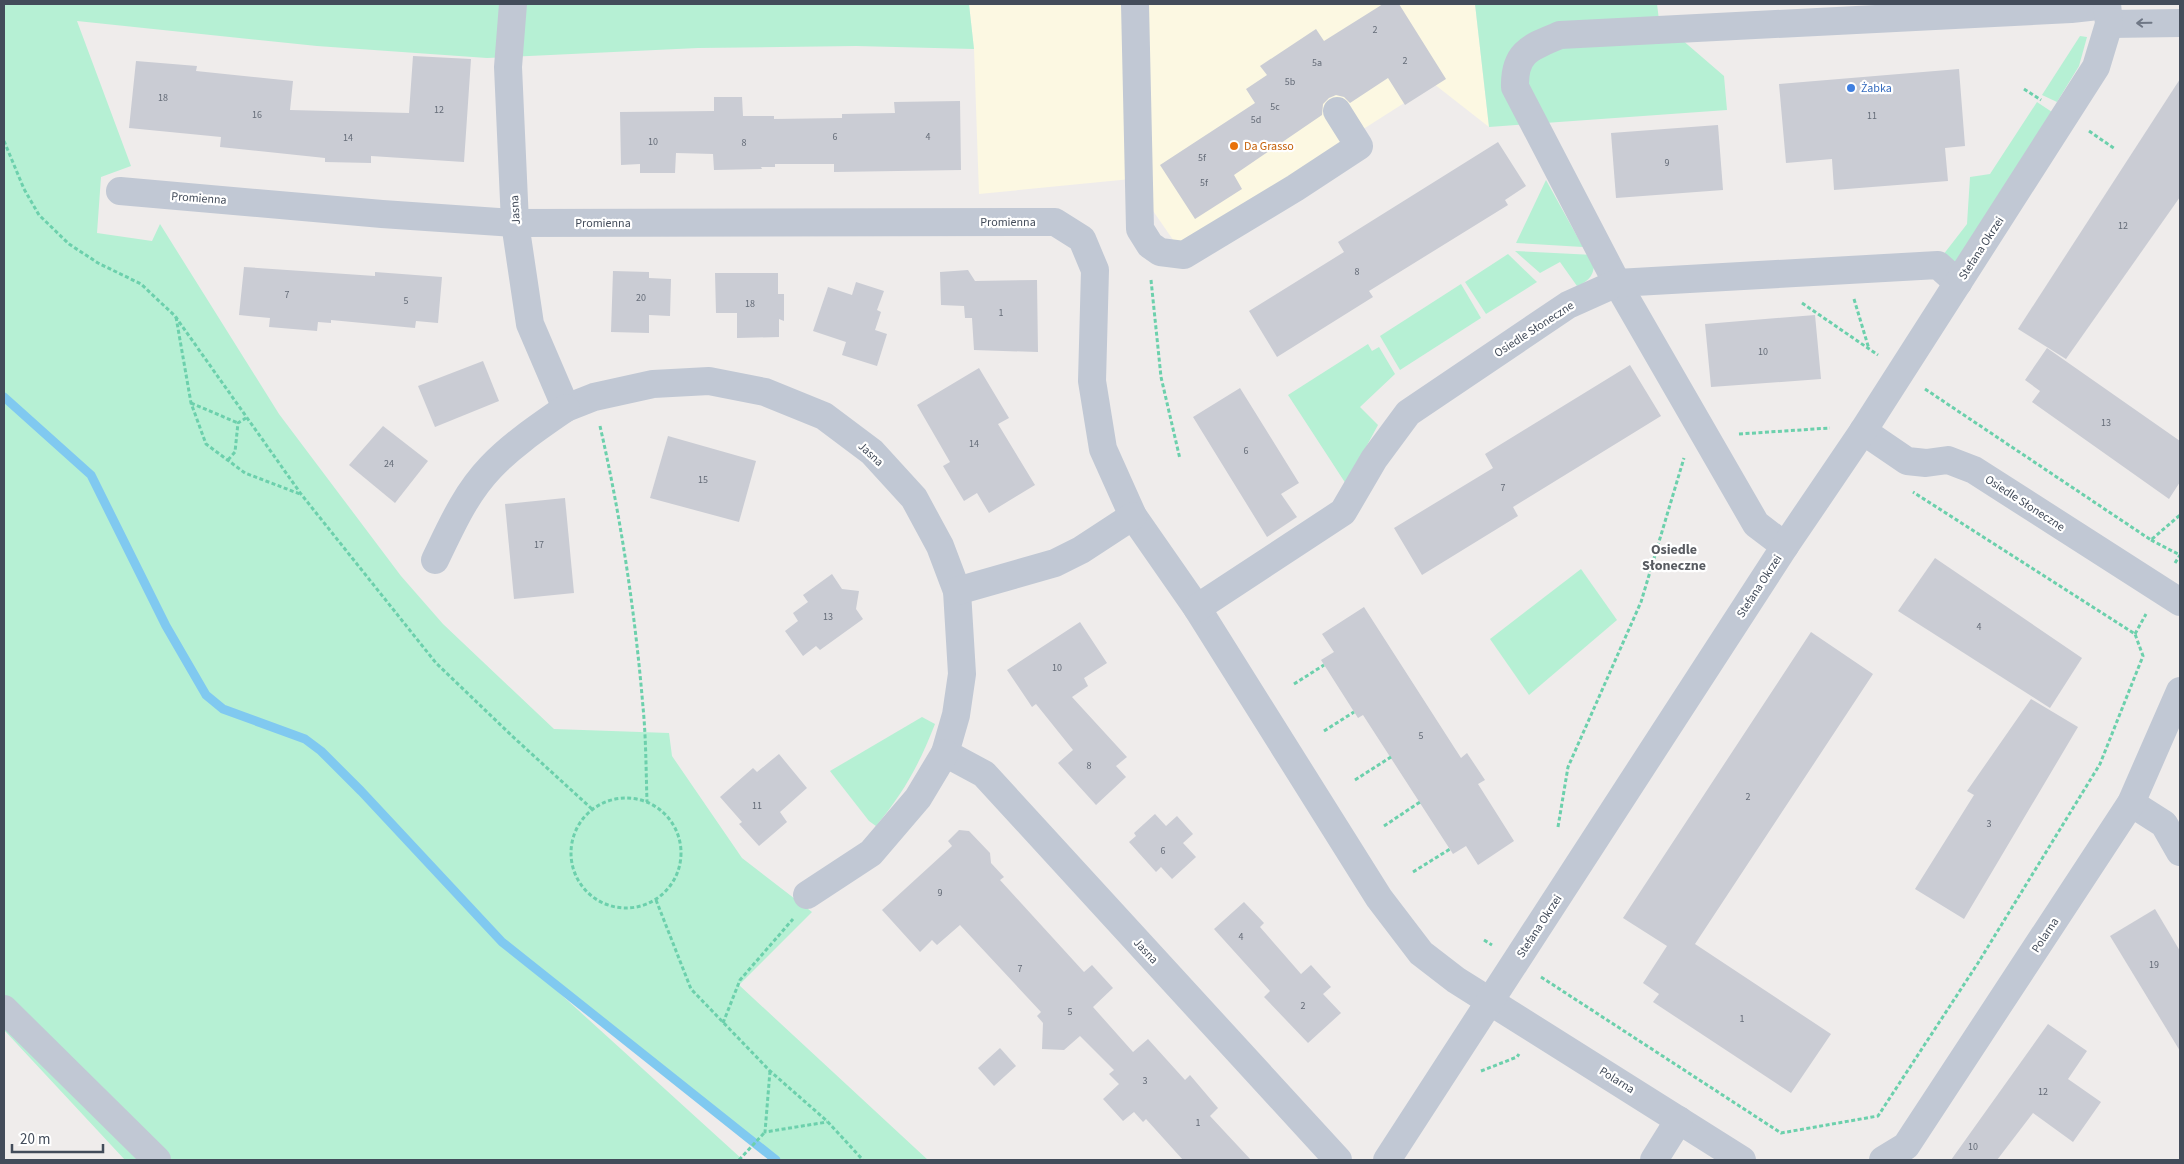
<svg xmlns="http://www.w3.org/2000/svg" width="2184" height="1164" font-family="'Source Sans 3',sans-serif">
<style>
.commercial{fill:#fcf8e2}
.green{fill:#b6f0d4}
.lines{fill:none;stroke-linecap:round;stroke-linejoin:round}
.stream{stroke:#80c9f0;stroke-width:9}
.building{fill:#caccd4}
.path{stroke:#6cd0ac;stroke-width:3;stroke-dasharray:4 2.5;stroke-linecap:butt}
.minor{stroke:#c1c8d4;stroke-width:28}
.oneway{stroke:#6f7785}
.shop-dot{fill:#3f7fe0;stroke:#fff;stroke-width:2}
.food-dot{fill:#e8710a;stroke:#fff;stroke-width:2}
.labels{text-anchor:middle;stroke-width:4.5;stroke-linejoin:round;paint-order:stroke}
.number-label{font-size:10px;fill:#656c78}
.shop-label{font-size:12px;fill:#366cbe;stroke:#fff;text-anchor:start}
.food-label{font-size:12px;fill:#c56008;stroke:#fff;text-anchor:start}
.street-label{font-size:12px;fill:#434c5a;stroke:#fff}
.neighbourhood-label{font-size:14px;font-weight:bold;fill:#585b61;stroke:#fff}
</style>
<rect width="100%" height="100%" fill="#efeceb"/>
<path class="commercial" d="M 969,4 L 1475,4 L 1489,127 L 1434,84 L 1178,247 L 1131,179 L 979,194 L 974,49 Z"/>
<g class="green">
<path d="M 4,4 L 969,4 L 974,49 L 856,46 L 698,48 L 487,58 L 317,46 L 77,21 L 131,166 L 101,177 L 97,233 L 152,241 L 160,224 L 279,414 L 401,576 L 443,624 L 554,729 L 669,733 L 672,756 L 742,858 L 812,912 L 739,985 L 928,1160 L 776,1160 L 511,949 L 743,1160 L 125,1160 L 4,1030 Z"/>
<path d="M 1475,4 L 1657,4 L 1659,20 L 1724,76 L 1727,110 L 1489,127 Z"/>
<path d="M 2080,36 L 2087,37 L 2079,66 L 2057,102 L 2042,95 Z"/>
<path d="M 2037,102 L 2052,112 L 1953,272 L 1943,255 L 1967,224 L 1970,177 L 1990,174 Z"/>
<path d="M 1546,180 L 1583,247 L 1516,243 Z"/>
<path d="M 1515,251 L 1594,255 C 1595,271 1593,280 1577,286 L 1560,262 L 1540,273 Z"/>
<path d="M 1508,254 L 1537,282 L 1486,314 L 1465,282 Z"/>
<path d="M 1461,284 L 1481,318 L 1400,370 L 1380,336 Z"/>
<path d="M 1368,344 L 1372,351 L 1379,347 L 1395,374 L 1360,407 L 1378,425 L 1346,484 L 1288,395 Z"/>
<path d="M 1581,569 L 1617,620 L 1529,695 L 1490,639 Z"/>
<path d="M 922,717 L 935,724 C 919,765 904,792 876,826 L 869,821 L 830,771 Z"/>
</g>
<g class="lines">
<path class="stream" d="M 4,397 L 91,475 L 166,626 L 206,695 L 223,709 L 305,739 L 321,751 L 361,791 L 502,942 L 776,1160"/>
</g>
<g class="building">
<path d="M 1383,4 L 1399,4 L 1446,79 L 1405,105 L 1388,78 L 1350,103 L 1344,97 L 1336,95 L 1329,98 L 1323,104 L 1322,115 L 1234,175 L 1242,189 L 1195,219 L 1160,165 L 1255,103 L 1246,89 L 1267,75 L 1260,66 L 1316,29 L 1324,41 Z"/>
<path d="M 413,56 L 471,59 L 464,162 L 371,156 L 371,163 L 325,162 L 325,158 L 220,147 L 221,137 L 129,128 L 136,61 L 197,66 L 196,71 L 293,81 L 290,110 L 409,113 Z"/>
<path d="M 1959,69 L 1965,146 L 1945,148 L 1948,181 L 1834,190 L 1832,159 L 1786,163 L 1779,84 Z"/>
<path d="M 2180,79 L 2180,197 L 2066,359 L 2018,329 Z"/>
<path d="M 714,97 L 742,97 L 743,116 L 774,116 L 774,119 L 842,118 L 842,114 L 895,113 L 894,102 L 960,101 L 961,170 L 834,172 L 834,164 L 775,164 L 775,167 L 761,167 L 762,169 L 714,170 L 713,154 L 676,153 L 675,173 L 640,173 L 640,164 L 621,165 L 620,112 L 714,111 Z"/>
<path d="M 1718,125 L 1723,190 L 1616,198 L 1611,133 Z"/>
<path d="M 1498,142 L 1526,186 L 1505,200 L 1508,205 L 1369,291 L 1373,297 L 1277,357 L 1249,311 L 1344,252 L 1338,242 Z"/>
<path d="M 244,267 L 375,276 L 375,272 L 442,277 L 438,323 L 416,321 L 415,328 L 331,320 L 331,323 L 318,322 L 317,331 L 269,327 L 270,318 L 239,315 Z"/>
<path d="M 968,270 L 975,281 L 1037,280 L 1038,352 L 974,350 L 972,318 L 965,318 L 964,306 L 941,305 L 940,272 Z"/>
<path d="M 613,271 L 649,272 L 649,278 L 671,279 L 670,316 L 649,315 L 649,333 L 611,332 Z"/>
<path d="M 715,273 L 778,273 L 778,294 L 784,294 L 784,321 L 779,319 L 779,337 L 737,338 L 737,313 L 716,313 Z"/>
<path d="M 856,282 L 884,291 L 877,310 L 881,312 L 875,330 L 887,334 L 877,366 L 842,355 L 846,342 L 813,331 L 828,287 L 852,295 Z"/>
<path d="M 1815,315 L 1821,379 L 1711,387 L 1705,324 Z"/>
<path d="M 2047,348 L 2180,441 L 2180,482 L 2169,499 L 2032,402 L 2040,391 L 2025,380 Z"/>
<path d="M 483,361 L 499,401 L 435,427 L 418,386 Z"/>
<path d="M 1630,365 L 1661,416 L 1513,507 L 1518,516 L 1422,575 L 1394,528 L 1493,468 L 1485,454 Z"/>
<path d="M 979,368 L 1009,418 L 998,424 L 1035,485 L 989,513 L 977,493 L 964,501 L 943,466 L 950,462 L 917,405 Z"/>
<path d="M 1240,388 L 1299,483 L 1281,494 L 1297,517 L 1267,537 L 1193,417 Z"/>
<path d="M 383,426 L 428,461 L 395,503 L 349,465 Z"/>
<path d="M 668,436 L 756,461 L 739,522 L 650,498 Z"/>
<path d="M 565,498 L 574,593 L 514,599 L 505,504 Z"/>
<path d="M 1935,558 L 2082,658 L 2050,708 L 1898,611 Z"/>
<path d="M 832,574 L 842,589 L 859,591 L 856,609 L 863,619 L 820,650 L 816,646 L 803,656 L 785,631 L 798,621 L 793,613 L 808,602 L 803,595 Z"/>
<path d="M 1364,607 L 1461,758 L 1467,753 L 1485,780 L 1478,784 L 1514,841 L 1478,865 L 1466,846 L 1453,854 L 1363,715 L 1358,718 L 1321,660 L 1334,652 L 1322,634 Z"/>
<path d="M 1080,622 L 1107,663 L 1084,678 L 1088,686 L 1072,697 L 1127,757 L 1116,766 L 1126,777 L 1096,805 L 1058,763 L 1073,750 L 1036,704 L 1032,707 L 1007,670 Z"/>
<path d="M 1811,632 L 1873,674 L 1695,944 L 1831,1034 L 1791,1093 L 1653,1002 L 1659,994 L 1643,983 L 1667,946 L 1623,918 Z"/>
<path d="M 2031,699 L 2078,727 L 1964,919 L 1915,889 L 1974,795 L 1967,791 Z"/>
<path d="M 779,754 L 807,788 L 780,812 L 787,822 L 759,846 L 739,824 L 742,822 L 720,797 L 753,768 L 757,772 Z"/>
<path d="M 1155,814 L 1166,826 L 1177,816 L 1193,834 L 1183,843 L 1196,857 L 1172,879 L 1161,867 L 1156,872 L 1129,842 L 1136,836 L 1134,833 Z"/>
<path d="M 959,830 L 969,831 L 990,853 L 991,863 L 1004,877 L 1000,880 L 1084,972 L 1092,965 L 1113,988 L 1093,1007 L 1133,1052 L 1148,1039 L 1185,1080 L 1190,1075 L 1218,1108 L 1210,1116 L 1251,1160 L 1183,1160 L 1146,1119 L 1143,1122 L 1134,1112 L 1123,1121 L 1103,1099 L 1119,1084 L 1109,1074 L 1114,1070 L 1080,1036 L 1064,1050 L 1042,1049 L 1043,1023 L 1037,1016 L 1041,1012 L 960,925 L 937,945 L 932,940 L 920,952 L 882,910 L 952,846 L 948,841 Z"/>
<path d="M 1244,902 L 1264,923 L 1260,927 L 1301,974 L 1311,965 L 1331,987 L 1323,994 L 1341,1013 L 1308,1043 L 1264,997 L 1270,991 L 1214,929 Z"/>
<path d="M 2155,909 L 2180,951 L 2180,1051 L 2110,936 Z"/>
<path d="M 2048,1024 L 2087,1051 L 2068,1079 L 2101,1102 L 2073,1142 L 2033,1113 L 1997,1160 L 1951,1160 Z"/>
<path d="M 1000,1048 L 1016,1066 L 994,1086 L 978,1068 Z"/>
</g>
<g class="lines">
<g class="path">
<path d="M 2024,89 L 2041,100"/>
<path d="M 2089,131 L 2115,149"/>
<path d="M 4,141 L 24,189 L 39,215 L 69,244 L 98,263 L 141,284 L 175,316 L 301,494 L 436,663 L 511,735 L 592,809"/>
<path d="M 1151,280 L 1161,377 L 1180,459"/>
<path d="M 1854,299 L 1869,349"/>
<path d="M 1802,303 L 1878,355"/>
<path d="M 176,317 L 191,403 L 206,444 L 245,473 L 300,494"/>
<path d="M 1925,389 L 2151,540 L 2180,515"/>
<path d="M 191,403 L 238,423"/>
<path d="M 600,426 C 621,518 635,612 643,707 C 646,738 646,770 647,802"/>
<path d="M 1739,434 L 1830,428"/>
<path d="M 228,460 L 235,452 L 238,423 L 246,418"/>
<path d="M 2151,540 L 2180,555"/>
<path d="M 2175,563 L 2180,555"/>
<path d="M 2135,634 L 2146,614"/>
<path d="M 1294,684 L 1324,665"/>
<path d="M 1324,731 L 1354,712"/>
<path d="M 1355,780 L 1391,757"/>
<circle cx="626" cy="853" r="55"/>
<path d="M 1384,826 L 1420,802"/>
<path d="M 1558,827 L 1568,767 L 1641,602 L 1684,458"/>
<path d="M 1413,872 L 1450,849"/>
<path d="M 656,900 L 691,989 L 770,1071 L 827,1121 L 863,1160"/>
<path d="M 1484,940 L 1492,945"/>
<path d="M 1541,977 L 1781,1133 L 1878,1116 L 1978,963 L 2100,764 L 2143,656 L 2135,634 L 1913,492"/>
<path d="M 723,1023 L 740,980 L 793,919"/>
<path d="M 770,1071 L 765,1132 L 827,1122"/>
<path d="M 1481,1071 L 1517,1057 L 1519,1054"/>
<path d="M 739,1160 L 765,1132"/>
</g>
<g class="minor">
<path d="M 513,4 L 508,67 L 515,223 L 530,324 L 566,408 L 594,397 L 653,384 L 709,381 L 765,392 L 824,416 L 872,452 L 914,498 L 940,546 L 957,591 L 962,674 L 956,715 L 945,753 L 984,774 L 1338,1160"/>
<path d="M 1135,4 L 1140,229 L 1150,245 L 1160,252 L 1184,255 L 1295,188 L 1359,146 L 1337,111"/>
<path d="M 2109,24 L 2180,23"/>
<path d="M 120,191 L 382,214 L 515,223 L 1055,222 L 1082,239 L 1095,270 L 1092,381 L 1103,449 L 1133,516 L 1197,608 L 1379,898 L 1421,953 L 1456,980 L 1742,1160"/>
<path d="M 1863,431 L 1907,461 L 1926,463 L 1948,460 L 1974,470 L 2180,602"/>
<path d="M 1785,546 L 1756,524 L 1617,283 L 1515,87 C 1514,52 1531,47 1560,35 L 2071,9 L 2107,5"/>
<path d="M 435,560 C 451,527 465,494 491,467 C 513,444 540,426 566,408"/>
<path d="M 957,591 L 1055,563 L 1081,550 L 1133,516"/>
<path d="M 1197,608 L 1343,512 L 1374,459 L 1408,413 L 1568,305 L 1617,283 L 1938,265 L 1958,283"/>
<path d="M 2131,803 L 2164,824 L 2180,852"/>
<path d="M 807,895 L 871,853 L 918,798 L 945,753"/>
<path d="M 4,1009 L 157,1160"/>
<path d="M 1387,1160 L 1785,546 L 1863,431 L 2096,67 L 2109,24 L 2107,4"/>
<path d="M 1654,1160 L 1679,1120"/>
<path d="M 1883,1160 L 1906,1146 L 2131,803 L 2180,691"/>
</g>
</g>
<defs><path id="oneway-shaft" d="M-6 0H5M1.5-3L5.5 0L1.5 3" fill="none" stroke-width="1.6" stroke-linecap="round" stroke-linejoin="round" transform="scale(1.25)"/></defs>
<use class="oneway" href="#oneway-shaft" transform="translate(2144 23) rotate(179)"/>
<circle class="shop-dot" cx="1851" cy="88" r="5"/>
<circle class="food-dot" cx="1234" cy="146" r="5"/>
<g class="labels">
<g class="number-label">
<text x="1375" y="33">2</text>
<text x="1405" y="64">2</text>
<text x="1317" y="66">5a</text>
<text x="1290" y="85">5b</text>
<text x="163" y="101">18</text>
<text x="1275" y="110">5c</text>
<text x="439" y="113">12</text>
<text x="257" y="118">16</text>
<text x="1872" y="119">11</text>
<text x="1256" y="123">5d</text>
<text x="835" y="140">6</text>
<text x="928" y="140">4</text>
<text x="348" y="141">14</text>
<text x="653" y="145">10</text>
<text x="744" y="146">8</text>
<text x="1202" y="161">5f</text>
<text x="1667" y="166">9</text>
<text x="1204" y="186">5f</text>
<text x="2123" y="229">12</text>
<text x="1357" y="275">8</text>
<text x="287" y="298">7</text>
<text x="641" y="301">20</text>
<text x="406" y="304">5</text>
<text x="750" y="307">18</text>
<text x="1001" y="316">1</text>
<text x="1763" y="355">10</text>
<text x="2106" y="426">13</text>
<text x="974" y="447">14</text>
<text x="1246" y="454">6</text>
<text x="389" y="467">24</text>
<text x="703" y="483">15</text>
<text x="1503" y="491">7</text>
<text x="539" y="548">17</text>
<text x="828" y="620">13</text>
<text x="1979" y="630">4</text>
<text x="1057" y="671">10</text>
<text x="1421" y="739">5</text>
<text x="1089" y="769">8</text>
<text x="1748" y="800">2</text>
<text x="757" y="809">11</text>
<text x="1989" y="827">3</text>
<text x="1163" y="854">6</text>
<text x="940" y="896">9</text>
<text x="1241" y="940">4</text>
<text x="2154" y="968">19</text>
<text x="1020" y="972">7</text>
<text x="1303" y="1009">2</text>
<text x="1070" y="1015">5</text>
<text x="1742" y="1022">1</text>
<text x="1145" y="1084">3</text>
<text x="2043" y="1095">12</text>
<text x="1198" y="1126">1</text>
<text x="1973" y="1150">10</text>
</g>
<g class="shop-label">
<text x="1861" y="92">Żabka</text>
</g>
<g class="food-label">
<text x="1244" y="150">Da Grasso</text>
</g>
<g class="street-label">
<text transform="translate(199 198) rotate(4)" y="4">Promienna</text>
<text transform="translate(515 210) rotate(-94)" y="4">Jasna</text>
<text x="1008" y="226">Promienna</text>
<text x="603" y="227">Promienna</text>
<text transform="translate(1981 248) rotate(-57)" y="4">Stefana Okrzei</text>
<text transform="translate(1534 329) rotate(-33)" y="4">Osiedle Słoneczne</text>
<text transform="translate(871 454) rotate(43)" y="4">Jasna</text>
<text transform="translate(2025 503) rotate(33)" y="4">Osiedle Słoneczne</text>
<text transform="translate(1759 586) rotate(-57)" y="4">Stefana Okrzei</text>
<text transform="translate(1539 926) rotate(-57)" y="4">Stefana Okrzei</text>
<text transform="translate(2045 935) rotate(-57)" y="4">Polarna</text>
<text transform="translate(1146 951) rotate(47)" y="4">Jasna</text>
<text transform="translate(1617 1080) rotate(32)" y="4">Polarna</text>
</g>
<g class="neighbourhood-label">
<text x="1674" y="554">Osiedle<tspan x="1674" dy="16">Słoneczne</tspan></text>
</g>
</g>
<rect width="2184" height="1164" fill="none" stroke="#434c5a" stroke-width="10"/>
<path d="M12 1144v8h91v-8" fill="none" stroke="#434c5a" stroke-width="2.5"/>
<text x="20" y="1144" font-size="15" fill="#434c5a" stroke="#ffffff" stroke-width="4" paint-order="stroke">20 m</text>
</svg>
